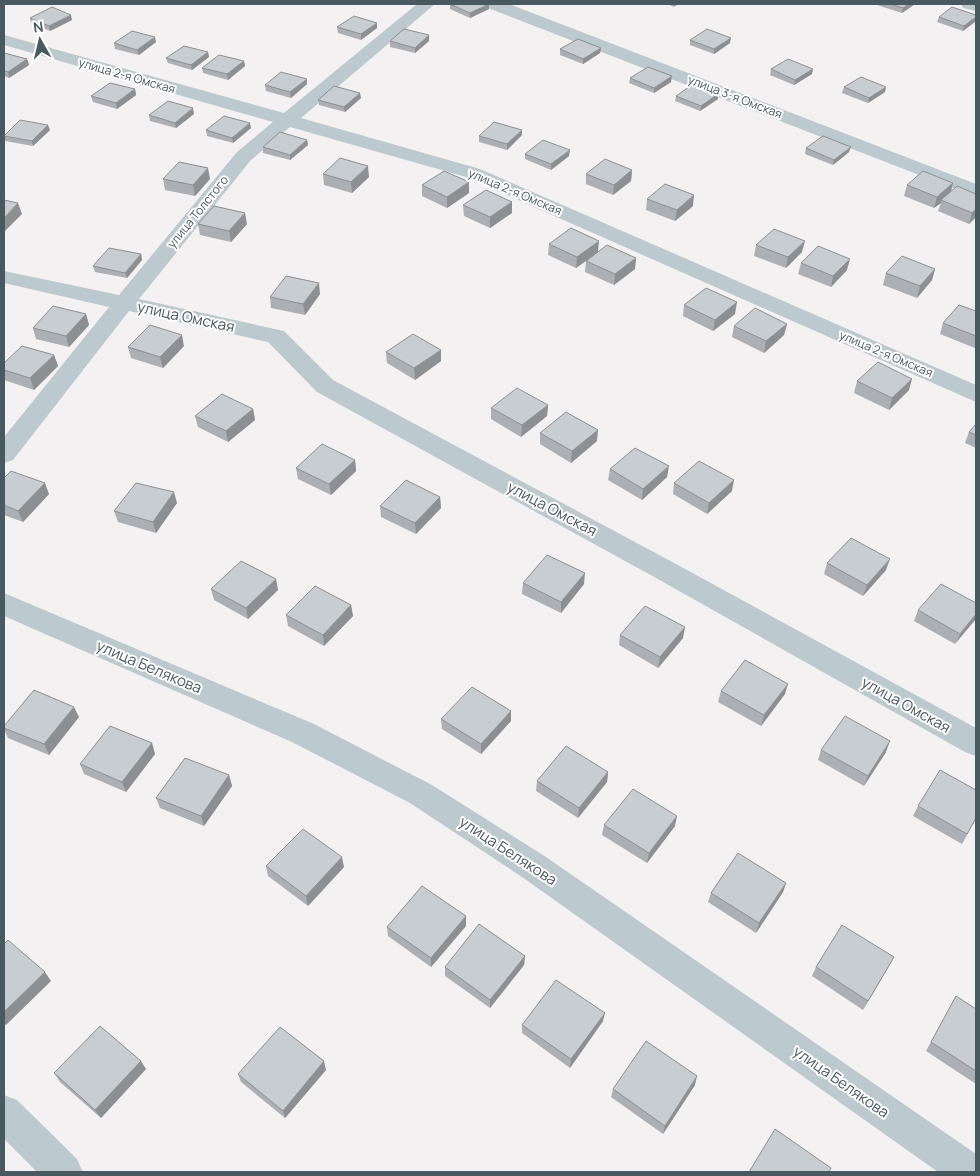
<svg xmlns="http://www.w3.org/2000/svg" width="980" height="1176" font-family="Manrope,sans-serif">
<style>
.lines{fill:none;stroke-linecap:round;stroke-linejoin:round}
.street{fill:#bcc9ce;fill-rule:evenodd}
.wall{fill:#acb0b4}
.shaded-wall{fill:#8c9092}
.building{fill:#c8cdd1;stroke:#8c9092}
.labels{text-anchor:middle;stroke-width:4;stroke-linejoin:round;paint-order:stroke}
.far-street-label{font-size:12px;fill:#485960;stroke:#fff}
.street-label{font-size:15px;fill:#485960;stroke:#fff}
</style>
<rect width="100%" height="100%" fill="#f4f1f2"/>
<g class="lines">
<g class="street">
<path d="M 417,4 L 435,4 L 301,118 L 480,169 L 976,385 L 976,402 L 466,177 L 290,127 L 251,160 L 139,299 L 284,331 L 333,380 L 676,564 L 976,728 L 976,756 L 965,752 L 656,578 L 317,392 L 268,342 L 129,311 L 13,460 L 4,463 L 4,437 L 109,307 L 4,283 L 4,271 L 119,295 L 237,152 L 273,122 L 4,45 L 4,35 L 284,113 Z"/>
<path d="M 486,4 L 509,4 L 976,184 L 976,197 L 488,8 Z"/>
<path d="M 961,4 L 976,4 L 976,11 L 963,8 Z"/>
<path d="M 4,593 L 314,724 L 432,785 L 546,857 L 976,1154 L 976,1172 L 938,1172 L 522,877 L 410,803 L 292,742 L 4,616 Z"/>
<path d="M 4,1095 L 17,1100 L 77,1159 L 83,1172 L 37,1172 L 4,1139 Z"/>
</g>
</g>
<g class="wall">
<path d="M 450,4 L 489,9 L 470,18 L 450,9 Z"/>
<path d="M 667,4 L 679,4 L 674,7 Z"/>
<path d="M 877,4 L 915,4 L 902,13 L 877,5 Z"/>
<path d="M 939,17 L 976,21 L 963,31 L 937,22 Z"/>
<path d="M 30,18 L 72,20 L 50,31 L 31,23 Z"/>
<path d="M 337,27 L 377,28 L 361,40 L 338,33 Z"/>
<path d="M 690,40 L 730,43 L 714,54 L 690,45 Z"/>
<path d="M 390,41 L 429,41 L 415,53 L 390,47 Z"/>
<path d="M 156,42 L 139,55 L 115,49 L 114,43 Z"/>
<path d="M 601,48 L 600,53 L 583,64 L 560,55 L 560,49 Z"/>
<path d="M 208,52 L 209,57 L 192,70 L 168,63 L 166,58 Z"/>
<path d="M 4,53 L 27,59 L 29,65 L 9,78 L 4,76 Z"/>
<path d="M 244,61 L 245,66 L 228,80 L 203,73 L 202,68 Z"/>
<path d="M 771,69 L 812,74 L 794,85 L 770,75 Z"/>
<path d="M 630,78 L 671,82 L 654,93 L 629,83 Z"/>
<path d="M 307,84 L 291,98 L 266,91 L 265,85 Z"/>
<path d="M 844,87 L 885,92 L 868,103 L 842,93 Z"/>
<path d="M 135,89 L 136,95 L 117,109 L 93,102 L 91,96 Z"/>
<path d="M 676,96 L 718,99 L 700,111 L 675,101 Z"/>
<path d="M 361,98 L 345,112 L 319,105 L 318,100 Z"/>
<path d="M 194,114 L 176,128 L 150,121 L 149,115 Z"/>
<path d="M 251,128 L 233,143 L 207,136 L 206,130 Z"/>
<path d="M 50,130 L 33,146 L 5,141 L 4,136 Z"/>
<path d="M 522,135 L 507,150 L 479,142 L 479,136 Z"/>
<path d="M 307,140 L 308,145 L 290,160 L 263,153 L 263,147 Z"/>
<path d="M 806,148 L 849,152 L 833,165 L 805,154 Z"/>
<path d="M 525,154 L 569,156 L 551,170 L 525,159 Z"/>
<path d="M 632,170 L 631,181 L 613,195 L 586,184 L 586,174 Z"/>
<path d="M 323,174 L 369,177 L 352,193 L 324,185 Z"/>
<path d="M 163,179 L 210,179 L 195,196 L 165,190 Z"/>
<path d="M 953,183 L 951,192 L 976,194 L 976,217 L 969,224 L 938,211 L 941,203 L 934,208 L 904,196 L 907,185 Z"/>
<path d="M 422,185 L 469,193 L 447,208 L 422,196 Z"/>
<path d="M 647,199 L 693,206 L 675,221 L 646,210 Z"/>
<path d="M 512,202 L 512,213 L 490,228 L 464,216 L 463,205 Z"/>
<path d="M 198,224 L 247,224 L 231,242 L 200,235 Z"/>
<path d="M 549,244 L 636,258 L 635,269 L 614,285 L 585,272 L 586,261 L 576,268 L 548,255 Z"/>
<path d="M 756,245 L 802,252 L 786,268 L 754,256 Z"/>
<path d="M 141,254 L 142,260 L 127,278 L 95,272 L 93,266 Z"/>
<path d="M 801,263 L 847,270 L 831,287 L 798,274 Z"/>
<path d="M 935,269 L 932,280 L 917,298 L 883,285 L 886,273 Z"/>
<path d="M 320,294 L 305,315 L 271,308 L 270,297 Z"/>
<path d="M 684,305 L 735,314 L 713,331 L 683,316 Z"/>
<path d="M 976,311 L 976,347 L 975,348 L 940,334 L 943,323 Z"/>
<path d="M 86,314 L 89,325 L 69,347 L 36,339 L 33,328 Z"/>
<path d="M 787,324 L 784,335 L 764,353 L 732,337 L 734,326 Z"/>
<path d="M 184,346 L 163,368 L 131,358 L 128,347 Z"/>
<path d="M 386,352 L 441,361 L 415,380 L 387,363 Z"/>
<path d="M 54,355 L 58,366 L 34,390 L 4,380 L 4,363 Z"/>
<path d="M 857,381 L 909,390 L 889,410 L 854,393 Z"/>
<path d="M 548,405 L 547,416 L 521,437 L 491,419 L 491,408 Z"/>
<path d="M 253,409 L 255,420 L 228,442 L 198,427 L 195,416 Z"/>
<path d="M 976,424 L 976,448 L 965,443 L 969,432 Z"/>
<path d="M 540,433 L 597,441 L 571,463 L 540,444 Z"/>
<path d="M 355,460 L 356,471 L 331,495 L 298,479 L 296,468 Z"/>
<path d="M 610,469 L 667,477 L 642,500 L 608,480 Z"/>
<path d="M 4,478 L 49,494 L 23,522 L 4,515 Z"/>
<path d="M 674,483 L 732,491 L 707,514 L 673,494 Z"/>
<path d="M 440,497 L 441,508 L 416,534 L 381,517 L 380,506 Z"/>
<path d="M 177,503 L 156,533 L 118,522 L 114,511 Z"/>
<path d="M 827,563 L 886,570 L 863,596 L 824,574 Z"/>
<path d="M 523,583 L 584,584 L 561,613 L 522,594 Z"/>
<path d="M 211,589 L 278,590 L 248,619 L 214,600 Z"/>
<path d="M 976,603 L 955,644 L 914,621 L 918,610 Z"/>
<path d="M 351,605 L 353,616 L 324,646 L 288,626 L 286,615 Z"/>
<path d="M 620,635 L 683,638 L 658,668 L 619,645 Z"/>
<path d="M 721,691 L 785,694 L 761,726 L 718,702 Z"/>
<path d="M 79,717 L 49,755 L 8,738 L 4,729 L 4,726 Z"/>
<path d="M 441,719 L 511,721 L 481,754 L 442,729 Z"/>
<path d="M 152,743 L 155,754 L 126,792 L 84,774 L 80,764 Z"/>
<path d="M 821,750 L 886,752 L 864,786 L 818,760 Z"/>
<path d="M 608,772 L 607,782 L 578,818 L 536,791 L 537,781 Z"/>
<path d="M 229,775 L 232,786 L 204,826 L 160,808 L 156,798 Z"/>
<path d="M 918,806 L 976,819 L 962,844 L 913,816 Z"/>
<path d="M 604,825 L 675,826 L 647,863 L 602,835 Z"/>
<path d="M 266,866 L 344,867 L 308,906 L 268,876 Z"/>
<path d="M 786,883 L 783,892 L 756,933 L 708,902 L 711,893 Z"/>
<path d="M 466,916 L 466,926 L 431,967 L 388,936 L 387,927 Z"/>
<path d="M 525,956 L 524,965 L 490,1008 L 445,976 L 445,967 Z"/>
<path d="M 889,966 L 863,1010 L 812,976 L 816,967 Z"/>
<path d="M 956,996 L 976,1009 L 976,1084 L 926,1051 Z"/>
<path d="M 603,1021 L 570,1068 L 522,1033 L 522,1025 Z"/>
<path d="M 146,1069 L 101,1118 L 60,1082 L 54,1073 Z"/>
<path d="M 326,1070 L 285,1118 L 241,1082 L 238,1074 Z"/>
<path d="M 695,1085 L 663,1134 L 611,1097 L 613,1089 Z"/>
</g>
<g class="shaded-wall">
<path d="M 489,4 L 489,9 L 470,18 L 470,13 Z"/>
<path d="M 909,4 L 915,4 L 902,13 L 903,8 Z"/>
<path d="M 71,15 L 72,20 L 50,31 L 49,26 Z"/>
<path d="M 976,17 L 976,21 L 963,31 L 964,26 Z"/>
<path d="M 377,23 L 377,28 L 361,40 L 361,34 Z"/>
<path d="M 429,35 L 429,41 L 415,53 L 415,48 Z"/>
<path d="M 155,37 L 156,42 L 139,55 L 137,50 Z"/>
<path d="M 731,38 L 730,43 L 714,54 L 714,49 Z"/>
<path d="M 601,48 L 600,53 L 583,64 L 583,59 Z"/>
<path d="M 208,52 L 209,57 L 192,70 L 191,65 Z"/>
<path d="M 27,59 L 29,65 L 9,78 L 8,72 Z"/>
<path d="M 244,61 L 245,66 L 228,80 L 227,74 Z"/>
<path d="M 813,69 L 812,74 L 794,85 L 795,80 Z"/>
<path d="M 672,76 L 671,82 L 654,93 L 654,88 Z"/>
<path d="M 307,79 L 307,84 L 291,98 L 290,92 Z"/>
<path d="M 886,87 L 885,92 L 868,103 L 869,98 Z"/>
<path d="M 135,89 L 136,95 L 117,109 L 116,103 Z"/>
<path d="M 360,93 L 361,98 L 345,112 L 344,107 Z"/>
<path d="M 718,94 L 718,99 L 700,111 L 701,106 Z"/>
<path d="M 193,108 L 194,114 L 176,128 L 175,123 Z"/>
<path d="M 250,123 L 251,128 L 233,143 L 232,138 Z"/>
<path d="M 48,125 L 50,130 L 33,146 L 32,141 Z"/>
<path d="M 522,130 L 522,135 L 507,150 L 507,144 Z"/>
<path d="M 307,140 L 308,145 L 290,160 L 290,155 Z"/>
<path d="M 851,147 L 849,152 L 833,165 L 834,160 Z"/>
<path d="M 570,150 L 569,156 L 551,170 L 551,164 Z"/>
<path d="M 368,166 L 369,177 L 352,193 L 351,182 Z"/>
<path d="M 208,168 L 210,179 L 195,196 L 193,185 Z"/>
<path d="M 632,170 L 631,181 L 613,195 L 614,185 Z"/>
<path d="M 469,182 L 469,193 L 447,208 L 447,197 Z"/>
<path d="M 953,183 L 950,194 L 941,200 L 941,203 L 934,208 L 937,197 Z"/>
<path d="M 694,195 L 693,206 L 675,221 L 677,210 Z"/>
<path d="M 512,202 L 512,213 L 490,228 L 490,217 Z"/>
<path d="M 18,203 L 22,214 L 4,232 L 4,218 Z"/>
<path d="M 976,209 L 976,217 L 969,224 L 972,213 Z"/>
<path d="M 245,213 L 247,224 L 231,242 L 229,231 Z"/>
<path d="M 599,241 L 598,252 L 576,268 L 577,257 Z"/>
<path d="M 805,241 L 802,252 L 786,268 L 788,257 Z"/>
<path d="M 141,254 L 142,260 L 127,278 L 125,273 Z"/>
<path d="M 636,258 L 635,269 L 614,285 L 615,274 Z"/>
<path d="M 850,259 L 847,270 L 831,287 L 833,276 Z"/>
<path d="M 935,269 L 932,280 L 917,298 L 920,286 Z"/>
<path d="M 319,283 L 320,294 L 305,315 L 303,304 Z"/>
<path d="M 737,302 L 735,314 L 713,331 L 715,320 Z"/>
<path d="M 86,314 L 89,325 L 69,347 L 66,336 Z"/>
<path d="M 787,324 L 784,335 L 764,353 L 766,341 Z"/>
<path d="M 182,335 L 184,346 L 163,368 L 160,357 Z"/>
<path d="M 441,350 L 441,361 L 415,380 L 414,368 Z"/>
<path d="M 54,355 L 58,366 L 34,390 L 30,378 Z"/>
<path d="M 912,379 L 909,390 L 889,410 L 892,398 Z"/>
<path d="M 548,405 L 547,416 L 521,437 L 522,425 Z"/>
<path d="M 253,409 L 255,420 L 228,442 L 226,431 Z"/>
<path d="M 598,430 L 597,441 L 571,463 L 572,451 Z"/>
<path d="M 355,460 L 356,471 L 331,495 L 329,484 Z"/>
<path d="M 669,466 L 667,477 L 642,500 L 643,489 Z"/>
<path d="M 734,480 L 732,491 L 707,514 L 709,503 Z"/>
<path d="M 45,483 L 49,494 L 23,522 L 18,511 Z"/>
<path d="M 174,492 L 177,503 L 156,533 L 153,522 Z"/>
<path d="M 440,497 L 441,508 L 416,534 L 415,523 Z"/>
<path d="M 890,559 L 886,570 L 863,596 L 867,585 Z"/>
<path d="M 585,573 L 584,584 L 561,613 L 561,602 Z"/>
<path d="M 276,579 L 278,590 L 248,619 L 246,608 Z"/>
<path d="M 351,605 L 353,616 L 324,646 L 323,635 Z"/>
<path d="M 976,614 L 976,619 L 955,644 L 960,634 Z"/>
<path d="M 685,627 L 683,638 L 658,668 L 660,657 Z"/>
<path d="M 788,684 L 785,694 L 761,726 L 764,715 Z"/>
<path d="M 74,707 L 79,717 L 49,755 L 44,744 Z"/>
<path d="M 511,711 L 511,721 L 481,754 L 481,744 Z"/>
<path d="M 890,741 L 886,752 L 864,786 L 868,776 Z"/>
<path d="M 152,743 L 155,754 L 126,792 L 122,782 Z"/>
<path d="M 608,772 L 607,782 L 578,818 L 579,808 Z"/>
<path d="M 229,775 L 232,786 L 204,826 L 201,816 Z"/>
<path d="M 677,816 L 675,826 L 647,863 L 649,853 Z"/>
<path d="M 342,857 L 344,867 L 308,906 L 306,896 Z"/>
<path d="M 786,883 L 783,892 L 756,933 L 759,923 Z"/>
<path d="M 466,916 L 466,926 L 431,967 L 431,958 Z"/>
<path d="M 525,956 L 524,965 L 490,1008 L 490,1000 Z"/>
<path d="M 894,957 L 889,966 L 863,1010 L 868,1001 Z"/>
<path d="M 45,972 L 51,981 L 6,1025 L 4,1023 L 4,1012 Z"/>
<path d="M 605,1013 L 603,1021 L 570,1068 L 571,1059 Z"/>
<path d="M 141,1061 L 146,1069 L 101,1118 L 95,1110 Z"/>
<path d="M 324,1061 L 326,1070 L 285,1118 L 283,1111 Z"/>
<path d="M 697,1076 L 695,1085 L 663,1134 L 665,1126 Z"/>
</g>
<g class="building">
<path d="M 450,4 L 489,4 L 470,13 Z"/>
<path d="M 891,4 L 909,4 L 903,8 Z"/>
<path d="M 52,7 L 71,15 L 49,26 L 30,18 Z"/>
<path d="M 952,7 L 976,15 L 976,17 L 964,26 L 939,17 Z"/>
<path d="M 354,16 L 377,23 L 361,34 L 337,27 Z"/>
<path d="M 404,29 L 429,35 L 415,48 L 390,41 Z"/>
<path d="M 707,29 L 731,38 L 714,49 L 690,40 Z"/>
<path d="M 132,31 L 155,37 L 137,50 L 114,43 Z"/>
<path d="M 578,39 L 601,48 L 583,59 L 560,49 Z"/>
<path d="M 184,46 L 208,52 L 191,65 L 166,58 Z"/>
<path d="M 4,53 L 27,59 L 8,72 L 4,71 Z"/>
<path d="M 219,55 L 244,61 L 227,74 L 202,68 Z"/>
<path d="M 788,59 L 813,69 L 795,80 L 771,69 Z"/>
<path d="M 648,67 L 672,76 L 654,88 L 630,78 Z"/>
<path d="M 281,72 L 307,79 L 290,92 L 265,85 Z"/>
<path d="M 861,77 L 886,87 L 869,98 L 844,87 Z"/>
<path d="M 110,83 L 135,89 L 116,103 L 91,96 Z"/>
<path d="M 693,84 L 718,94 L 701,106 L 676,96 Z"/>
<path d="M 334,86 L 360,93 L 344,107 L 318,100 Z"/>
<path d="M 168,101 L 193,108 L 175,123 L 149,115 Z"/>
<path d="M 224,116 L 250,123 L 232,138 L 206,130 Z"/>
<path d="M 20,120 L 48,125 L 32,141 L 4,136 Z"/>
<path d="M 494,122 L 522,130 L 507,144 L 479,136 Z"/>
<path d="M 280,132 L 307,140 L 290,155 L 263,147 Z"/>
<path d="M 823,136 L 851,147 L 834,160 L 806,148 Z"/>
<path d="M 543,140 L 570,150 L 551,164 L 525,154 Z"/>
<path d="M 340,158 L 368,166 L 351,182 L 323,174 Z"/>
<path d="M 605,159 L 632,170 L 614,185 L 586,174 Z"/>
<path d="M 179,162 L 208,168 L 193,185 L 163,179 Z"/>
<path d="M 444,171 L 469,182 L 447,197 L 422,185 Z"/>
<path d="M 923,171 L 953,183 L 937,197 L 907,185 Z"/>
<path d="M 665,184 L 694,195 L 677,210 L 647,199 Z"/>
<path d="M 957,186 L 976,194 L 976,209 L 972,213 L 941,200 Z"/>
<path d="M 486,190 L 512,202 L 490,217 L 463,205 Z"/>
<path d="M 4,200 L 18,203 L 4,218 Z"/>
<path d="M 214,206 L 245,213 L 229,231 L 198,224 Z"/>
<path d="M 571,228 L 599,241 L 577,257 L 549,244 Z"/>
<path d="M 774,229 L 805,241 L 788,257 L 756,245 Z"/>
<path d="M 607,245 L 636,258 L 615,274 L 586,261 Z"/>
<path d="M 818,246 L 850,259 L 833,276 L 801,263 Z"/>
<path d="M 109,248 L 141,254 L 125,273 L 93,266 Z"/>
<path d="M 902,256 L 935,269 L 920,286 L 886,273 Z"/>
<path d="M 286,276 L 319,283 L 303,304 L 270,297 Z"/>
<path d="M 706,288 L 737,302 L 715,320 L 684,305 Z"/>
<path d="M 959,305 L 976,311 L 976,336 L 943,323 Z"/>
<path d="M 53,306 L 86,314 L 66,336 L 33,328 Z"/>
<path d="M 755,308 L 787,324 L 766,341 L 734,326 Z"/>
<path d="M 150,325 L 182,335 L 160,357 L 128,347 Z"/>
<path d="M 413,334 L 441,350 L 414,368 L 386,352 Z"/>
<path d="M 22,346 L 54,355 L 30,378 L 4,370 L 4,363 Z"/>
<path d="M 878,362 L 912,379 L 892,398 L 857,381 Z"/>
<path d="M 517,388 L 548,405 L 522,425 L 491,408 Z"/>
<path d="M 222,394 L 253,409 L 226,431 L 195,416 Z"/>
<path d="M 566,412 L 598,430 L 572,451 L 540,433 Z"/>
<path d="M 976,424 L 976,435 L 969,432 Z"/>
<path d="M 322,444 L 355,460 L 329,484 L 296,468 Z"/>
<path d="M 635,448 L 669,466 L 643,489 L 610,469 Z"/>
<path d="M 699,461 L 734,480 L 709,503 L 674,483 Z"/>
<path d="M 11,471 L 45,483 L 18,511 L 4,505 L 4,478 Z"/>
<path d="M 406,480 L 440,497 L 415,523 L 380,506 Z"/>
<path d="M 136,483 L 174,492 L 153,522 L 114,511 Z"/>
<path d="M 851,538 L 890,559 L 867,585 L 827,563 Z"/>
<path d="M 547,555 L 585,573 L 561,602 L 523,583 Z"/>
<path d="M 241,561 L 276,579 L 246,608 L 211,589 Z"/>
<path d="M 941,584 L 976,603 L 976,614 L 960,634 L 918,610 Z"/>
<path d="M 315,586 L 351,605 L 323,635 L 286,615 Z"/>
<path d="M 645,606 L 685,627 L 660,657 L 620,635 Z"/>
<path d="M 745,660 L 788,684 L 764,715 L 721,691 Z"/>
<path d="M 472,687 L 511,711 L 481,744 L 441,719 Z"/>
<path d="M 34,690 L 74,707 L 44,744 L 4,728 L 4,726 Z"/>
<path d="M 845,716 L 890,741 L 868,776 L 821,750 Z"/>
<path d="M 110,726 L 152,743 L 122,782 L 80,764 Z"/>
<path d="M 566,746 L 608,772 L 579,808 L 537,781 Z"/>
<path d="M 185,758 L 229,775 L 201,816 L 156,798 Z"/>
<path d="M 940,770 L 976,790 L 976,818 L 967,834 L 918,806 Z"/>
<path d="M 633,789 L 677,816 L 649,853 L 604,825 Z"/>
<path d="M 303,829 L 342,857 L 306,896 L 266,866 Z"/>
<path d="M 738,853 L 786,883 L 759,923 L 711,893 Z"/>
<path d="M 422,886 L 466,916 L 431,958 L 387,927 Z"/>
<path d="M 479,924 L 525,956 L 490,1000 L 445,967 Z"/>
<path d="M 842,925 L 894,957 L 868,1001 L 816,967 Z"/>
<path d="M 8,940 L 45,972 L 4,1012 L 4,944 Z"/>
<path d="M 556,980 L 605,1013 L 571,1059 L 522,1025 Z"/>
<path d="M 956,996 L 976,1009 L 976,1071 L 931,1042 Z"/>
<path d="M 100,1026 L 141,1061 L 95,1110 L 54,1073 Z"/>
<path d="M 280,1027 L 324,1061 L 283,1111 L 238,1074 Z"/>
<path d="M 646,1041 L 697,1076 L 665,1126 L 613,1089 Z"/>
<path d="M 775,1129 L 831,1168 L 829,1172 L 749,1172 Z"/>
</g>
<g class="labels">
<g class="far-street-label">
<text transform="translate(127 76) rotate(16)" y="4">улица 2-я Омская</text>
<text transform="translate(735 97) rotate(21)" y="4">улица 3-я Омская</text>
<text transform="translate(515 192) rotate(23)" y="4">улица 2-я Омская</text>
<text transform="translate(198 212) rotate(-51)" y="4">улица Толстого</text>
<text transform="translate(886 354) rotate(23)" y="4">улица 2-я Омская</text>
</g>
<g class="street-label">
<text transform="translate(186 317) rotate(12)" y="5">улица Омская</text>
<text transform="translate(552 509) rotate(28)" y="5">улица Омская</text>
<text transform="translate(149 667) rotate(23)" y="5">улица Белякова</text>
<text transform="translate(906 705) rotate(29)" y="5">улица Омская</text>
<text transform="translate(508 851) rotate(33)" y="5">улица Белякова</text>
<text transform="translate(841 1082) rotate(35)" y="5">улица Белякова</text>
</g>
</g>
<rect width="980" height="1176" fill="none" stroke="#485960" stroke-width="10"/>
<g transform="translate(40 40) rotate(352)" stroke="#ffffff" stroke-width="4" paint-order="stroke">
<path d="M0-4L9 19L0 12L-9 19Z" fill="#485960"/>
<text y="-8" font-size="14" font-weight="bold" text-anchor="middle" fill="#485960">N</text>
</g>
</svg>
